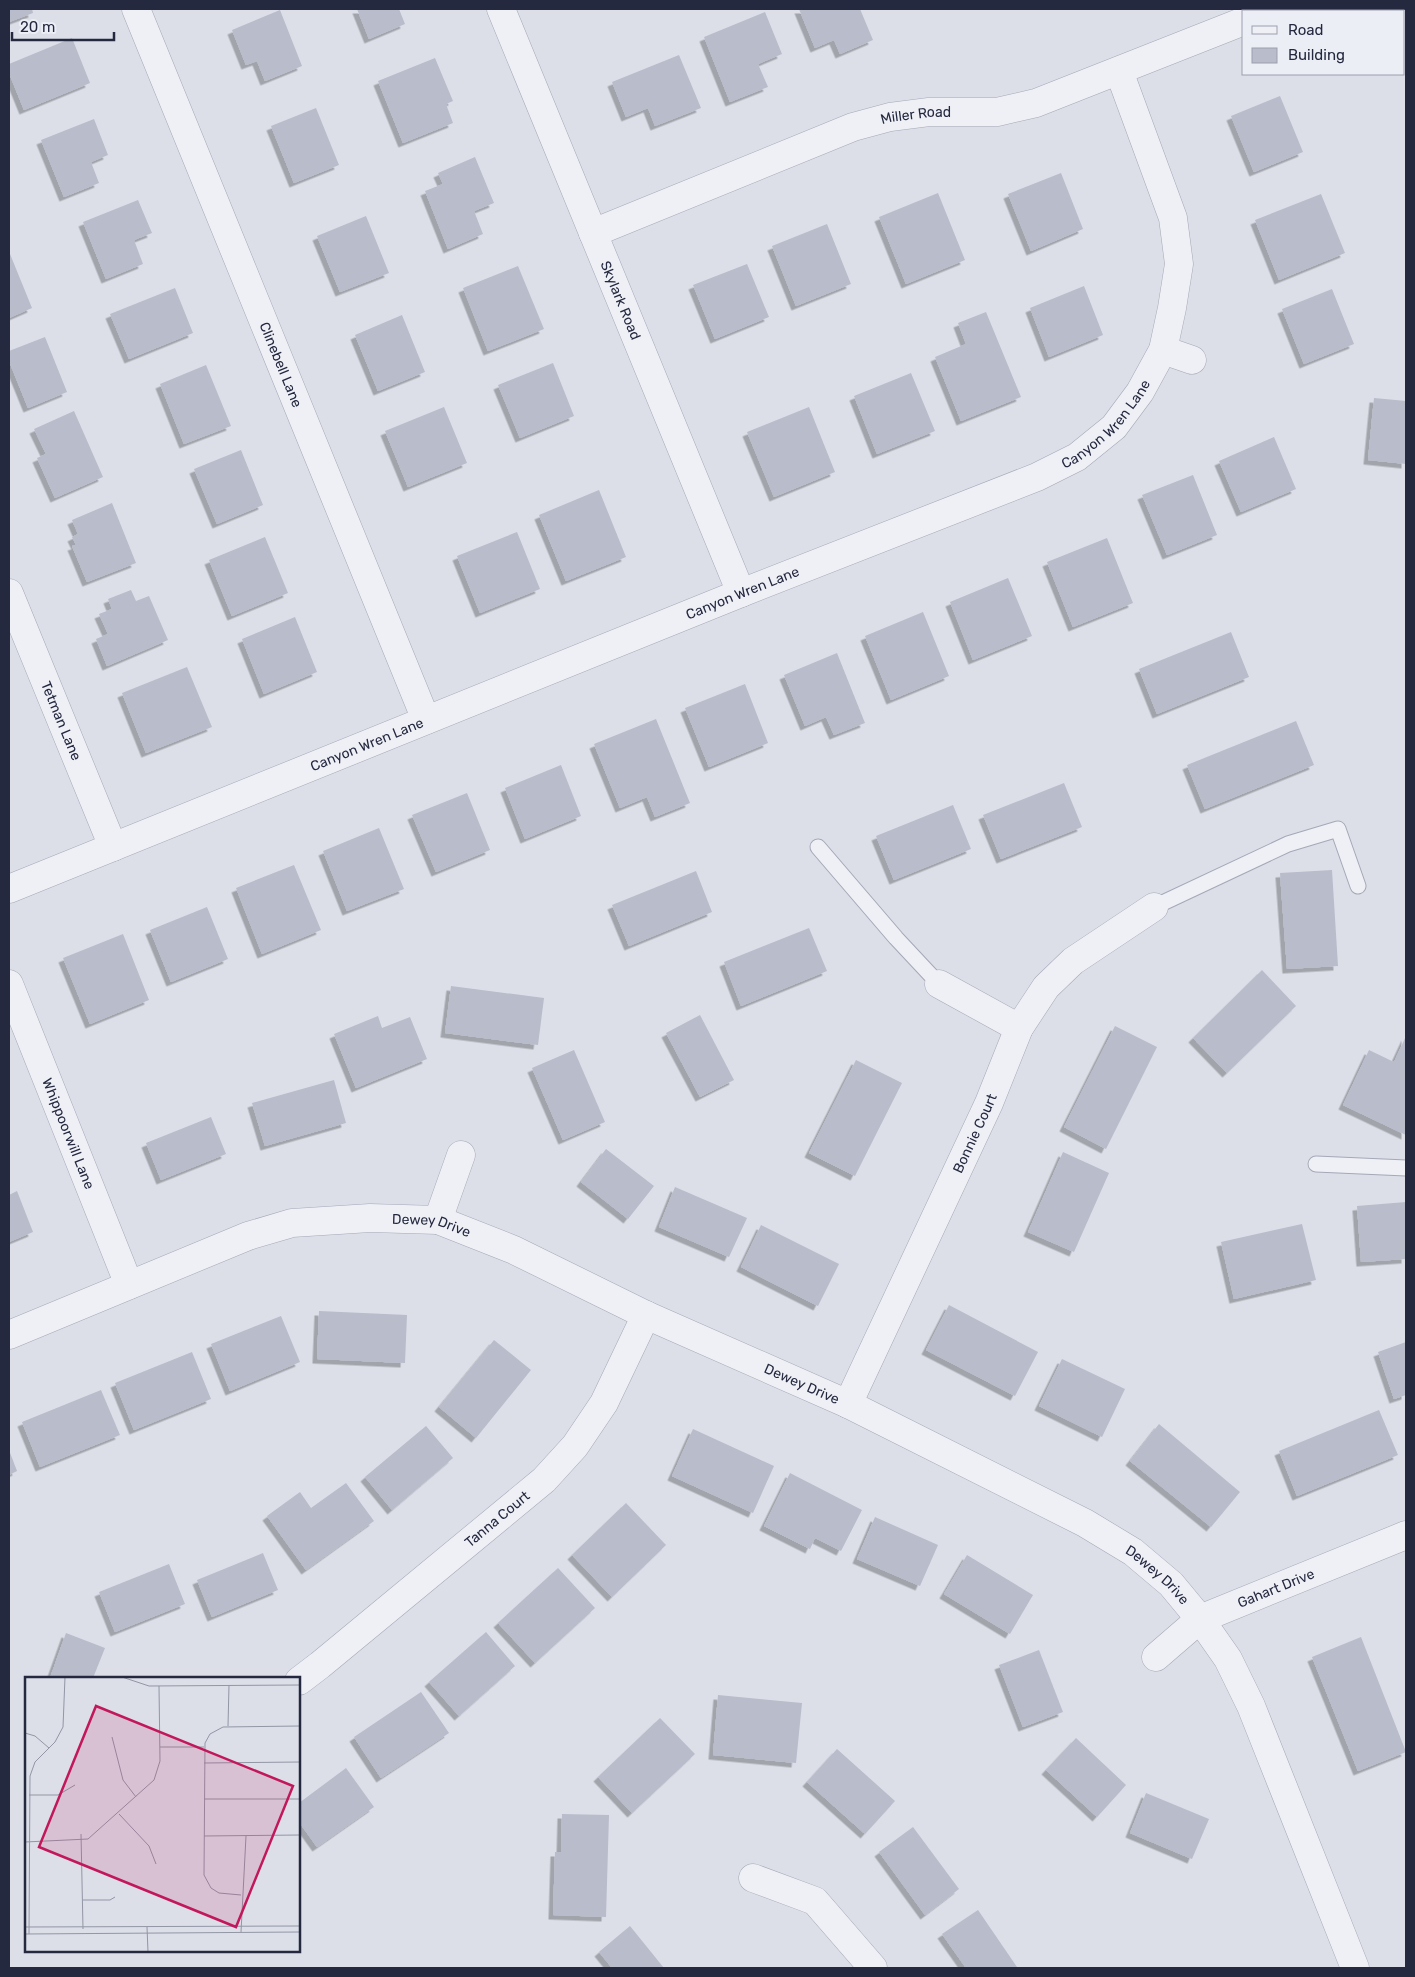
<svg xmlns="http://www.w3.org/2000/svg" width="1415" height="1977" font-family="Rubik,sans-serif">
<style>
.building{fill:#b9bccb;filter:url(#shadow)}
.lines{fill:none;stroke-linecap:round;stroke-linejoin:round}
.service-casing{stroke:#a5a8b6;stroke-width:17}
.minor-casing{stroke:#a5a8b6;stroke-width:29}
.service{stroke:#eff0f6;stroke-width:15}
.minor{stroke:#eff0f6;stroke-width:28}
.labels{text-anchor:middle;stroke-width:4;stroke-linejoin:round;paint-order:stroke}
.street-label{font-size:14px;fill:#242940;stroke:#eceef5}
.inset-road{fill:none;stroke:#9296a5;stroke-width:1}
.view{fill:#c2185b;fill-opacity:0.15;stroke:#c2185b;stroke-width:2.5}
.inset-edge{fill:none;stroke:#242940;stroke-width:2.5}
</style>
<defs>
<filter id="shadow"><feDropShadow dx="-4.5" dy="4.5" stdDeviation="0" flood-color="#0004"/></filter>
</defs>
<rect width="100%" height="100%" fill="#dcdfe8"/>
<g class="building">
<path d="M 9,9 L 32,9 L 33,13 L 9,22 Z"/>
<path d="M 357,9 L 399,9 L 405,24 L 369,39 Z"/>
<path d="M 799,9 L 860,9 L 873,40 L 840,54 L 834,40 L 815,48 Z"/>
<path d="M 280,10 L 302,66 L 265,81 L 257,61 L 246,65 L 232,30 Z"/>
<path d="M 765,12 L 782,54 L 758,64 L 768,87 L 730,102 L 704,37 Z"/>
<path d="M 72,38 L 90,83 L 24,110 L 9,73 L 9,64 Z"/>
<path d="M 679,55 L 701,108 L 655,126 L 648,108 L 626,117 L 612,82 Z"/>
<path d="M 435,58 L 453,101 L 446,104 L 453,123 L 403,143 L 378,81 Z"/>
<path d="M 1280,96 L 1303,152 L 1254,172 L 1231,116 Z"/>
<path d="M 316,108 L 339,165 L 294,183 L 271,126 Z"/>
<path d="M 94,119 L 108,155 L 91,162 L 99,183 L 64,197 L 41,140 Z"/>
<path d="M 475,157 L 494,203 L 474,211 L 483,234 L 448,249 L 425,191 L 443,184 L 438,173 Z"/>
<path d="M 1061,173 L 1083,229 L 1031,251 L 1008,194 Z"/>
<path d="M 938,193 L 965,260 L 906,284 L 879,217 Z"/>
<path d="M 1321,194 L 1345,253 L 1279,280 L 1255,220 Z"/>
<path d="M 138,200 L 152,233 L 134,240 L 143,264 L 106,279 L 83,222 Z"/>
<path d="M 366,216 L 389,273 L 340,292 L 317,236 Z"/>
<path d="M 827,224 L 851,284 L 796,306 L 772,246 Z"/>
<path d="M 10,254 L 32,308 L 9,318 L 9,255 Z"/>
<path d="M 747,264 L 769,317 L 715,339 L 693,285 Z"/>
<path d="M 518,266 L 544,329 L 488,351 L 463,288 Z"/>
<path d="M 1084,286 L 1103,335 L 1049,357 L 1030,308 Z"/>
<path d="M 175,288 L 193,333 L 129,359 L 110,314 Z"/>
<path d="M 1332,289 L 1354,344 L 1304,364 L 1282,309 Z"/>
<path d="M 986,312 L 1021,397 L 961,421 L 935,357 L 966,344 L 958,323 Z"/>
<path d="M 402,315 L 425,372 L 378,391 L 355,335 Z"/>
<path d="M 45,337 L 67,392 L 28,408 L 9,361 L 9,351 Z"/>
<path d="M 553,363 L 574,416 L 520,438 L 498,385 Z"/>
<path d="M 206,365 L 231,426 L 184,444 L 160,384 Z"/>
<path d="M 911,373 L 935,431 L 877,454 L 854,396 Z"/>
<path d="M 1374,398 L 1406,401 L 1406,464 L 1368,460 Z"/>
<path d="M 444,407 L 467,463 L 408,487 L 385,431 Z"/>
<path d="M 809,407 L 835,472 L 774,497 L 747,432 Z"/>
<path d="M 74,411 L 103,477 L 55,498 L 37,458 L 46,454 L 34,429 Z"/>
<path d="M 1274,437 L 1296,489 L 1241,512 L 1219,461 Z"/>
<path d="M 241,450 L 263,505 L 217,524 L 194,469 Z"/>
<path d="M 1193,475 L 1217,535 L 1167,555 L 1142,495 Z"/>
<path d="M 599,490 L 626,557 L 566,581 L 539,515 Z"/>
<path d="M 112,503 L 136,563 L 87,582 L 72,546 L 76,545 L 72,537 L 78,534 L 72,520 Z"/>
<path d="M 517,532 L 540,589 L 480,613 L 457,556 Z"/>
<path d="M 265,537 L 288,593 L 232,616 L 209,560 Z"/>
<path d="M 1107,538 L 1133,603 L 1073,627 L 1047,562 Z"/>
<path d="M 1008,578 L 1032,636 L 973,660 L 950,602 Z"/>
<path d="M 131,590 L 136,601 L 149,596 L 168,640 L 107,666 L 96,639 L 108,634 L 99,614 L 112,609 L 108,599 Z"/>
<path d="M 923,612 L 949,676 L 891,700 L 865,636 Z"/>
<path d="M 295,617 L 317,672 L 264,694 L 242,639 Z"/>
<path d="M 1231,632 L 1249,677 L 1157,714 L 1139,669 Z"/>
<path d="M 837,653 L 865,723 L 834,735 L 826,717 L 805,726 L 784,675 Z"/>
<path d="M 187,667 L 212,727 L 146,753 L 122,693 Z"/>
<path d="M 745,684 L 768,743 L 709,767 L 685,708 Z"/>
<path d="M 656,719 L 690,803 L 655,817 L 647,797 L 620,808 L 594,744 Z"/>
<path d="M 1296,721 L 1314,765 L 1205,809 L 1187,765 Z"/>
<path d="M 561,765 L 581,816 L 525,839 L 505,788 Z"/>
<path d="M 1064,783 L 1082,827 L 1001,859 L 983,815 Z"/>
<path d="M 467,793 L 490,850 L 436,872 L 412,815 Z"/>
<path d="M 953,805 L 971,849 L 894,880 L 876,836 Z"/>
<path d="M 379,828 L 404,889 L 347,911 L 323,851 Z"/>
<path d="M 294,865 L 321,930 L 262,954 L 236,888 Z"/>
<path d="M 1332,870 L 1338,966 L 1287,969 L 1280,873 Z"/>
<path d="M 696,871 L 712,912 L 629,946 L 612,905 Z"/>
<path d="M 207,907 L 228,959 L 171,982 L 150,930 Z"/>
<path d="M 809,928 L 827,971 L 741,1006 L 724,962 Z"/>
<path d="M 123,934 L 149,1000 L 90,1024 L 63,958 Z"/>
<path d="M 1262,970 L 1296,1006 L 1227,1073 L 1193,1038 Z"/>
<path d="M 451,986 L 544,998 L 538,1045 L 445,1033 Z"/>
<path d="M 700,1015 L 734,1080 L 700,1097 L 666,1033 Z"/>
<path d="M 378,1016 L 382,1028 L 410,1017 L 427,1059 L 356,1088 L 334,1034 Z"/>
<path d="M 1115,1026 L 1157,1047 L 1106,1149 L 1064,1127 Z"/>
<path d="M 1406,1036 L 1406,1135 L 1343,1105 L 1369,1050 L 1394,1062 Z"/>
<path d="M 574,1050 L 605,1122 L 563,1140 L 532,1068 Z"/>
<path d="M 856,1060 L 902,1083 L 855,1176 L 809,1153 Z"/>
<path d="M 334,1080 L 346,1123 L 265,1146 L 252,1103 Z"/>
<path d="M 211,1117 L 226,1154 L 161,1180 L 146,1143 Z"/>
<path d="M 606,1149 L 654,1186 L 628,1219 L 581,1182 Z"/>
<path d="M 1063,1152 L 1109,1173 L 1074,1252 L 1028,1232 Z"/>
<path d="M 675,1187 L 747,1218 L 729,1257 L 659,1227 Z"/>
<path d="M 17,1191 L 33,1232 L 9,1242 L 9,1195 Z"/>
<path d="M 1406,1202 L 1406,1259 L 1361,1262 L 1357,1206 Z"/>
<path d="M 1302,1224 L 1316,1280 L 1234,1299 L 1221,1242 Z"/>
<path d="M 761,1225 L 839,1264 L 818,1306 L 741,1267 Z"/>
<path d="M 949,1305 L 1038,1352 L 1015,1396 L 926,1350 Z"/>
<path d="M 319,1311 L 407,1315 L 405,1363 L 317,1359 Z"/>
<path d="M 281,1316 L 300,1362 L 230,1391 L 211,1344 Z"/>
<path d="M 494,1340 L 531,1370 L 476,1438 L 439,1407 Z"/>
<path d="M 1406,1342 L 1406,1395 L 1394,1399 L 1378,1352 Z"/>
<path d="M 192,1352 L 211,1399 L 134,1430 L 115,1383 Z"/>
<path d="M 1062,1359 L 1125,1389 L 1102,1437 L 1039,1406 Z"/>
<path d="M 101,1390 L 120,1435 L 40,1467 L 22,1422 Z"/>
<path d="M 1379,1410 L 1398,1455 L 1297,1496 L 1279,1451 Z"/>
<path d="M 1159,1424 L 1240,1492 L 1211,1527 L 1130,1461 Z"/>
<path d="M 426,1426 L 453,1458 L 392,1510 L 365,1477 Z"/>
<path d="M 693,1429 L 774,1466 L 753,1513 L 672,1476 Z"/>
<path d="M 9,1450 L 17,1471 L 9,1475 Z"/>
<path d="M 790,1473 L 862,1510 L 841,1551 L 815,1538 L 810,1549 L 764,1526 Z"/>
<path d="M 346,1483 L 374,1521 L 306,1570 L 267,1516 L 300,1492 L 311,1508 Z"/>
<path d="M 626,1503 L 666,1545 L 612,1597 L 572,1555 Z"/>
<path d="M 875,1517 L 938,1545 L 920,1586 L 857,1559 Z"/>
<path d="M 263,1553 L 278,1590 L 212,1617 L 197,1580 Z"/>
<path d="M 967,1555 L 1033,1595 L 1010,1634 L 944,1594 Z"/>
<path d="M 169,1564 L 185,1604 L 115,1632 L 99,1592 Z"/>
<path d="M 558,1568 L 595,1608 L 535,1663 L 498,1623 Z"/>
<path d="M 486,1632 L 515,1666 L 459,1716 L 429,1682 Z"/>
<path d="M 66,1633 L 105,1648 L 93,1678 L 50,1678 Z"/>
<path d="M 1361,1637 L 1406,1752 L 1358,1771 L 1312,1657 Z"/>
<path d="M 1039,1650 L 1063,1712 L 1023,1727 L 999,1665 Z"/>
<path d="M 421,1692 L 449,1733 L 381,1778 L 354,1737 Z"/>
<path d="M 718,1695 L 802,1703 L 796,1763 L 713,1755 Z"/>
<path d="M 660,1718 L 695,1754 L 632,1813 L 598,1777 Z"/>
<path d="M 1076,1738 L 1126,1785 L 1097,1817 L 1046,1770 Z"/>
<path d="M 837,1749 L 895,1801 L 865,1834 L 807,1782 Z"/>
<path d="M 346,1768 L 374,1807 L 317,1847 L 299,1822 L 299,1803 Z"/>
<path d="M 1146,1793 L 1209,1819 L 1192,1859 L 1130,1833 Z"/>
<path d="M 562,1814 L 609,1815 L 606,1917 L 553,1915 L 555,1852 L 561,1852 Z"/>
<path d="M 913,1827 L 959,1889 L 925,1915 L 879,1852 Z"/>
<path d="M 978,1910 L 1017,1967 L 1016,1968 L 966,1968 L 942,1934 Z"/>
<path d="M 630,1926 L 664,1968 L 612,1968 L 599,1952 Z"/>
</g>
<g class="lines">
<g class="service-casing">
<g id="service">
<path d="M 818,847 L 896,938 L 939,984"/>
<path d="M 1154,907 L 1288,844 L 1338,829 L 1358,886"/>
<path d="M 1316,1164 L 1406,1168"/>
</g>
</g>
<g class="minor-casing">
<g id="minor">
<path id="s1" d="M 136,9 L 426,720"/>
<path id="s2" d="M 501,9 L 741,593"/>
<path d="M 1267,11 L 1273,9"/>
<path id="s3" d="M 593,233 L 853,127 L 890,117 L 929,112 L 997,112 L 1036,103 L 1244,21"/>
<path d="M 1163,350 L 1192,360"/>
<path id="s4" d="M 9,593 L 113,847"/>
<path id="s5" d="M 9,889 L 741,593 L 1037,477 L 1077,457 L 1114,427 L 1140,392 L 1163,350 L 1172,308 L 1179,264 L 1173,218 L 1119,71"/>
<path id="s6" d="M 9,984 L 129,1285"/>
<path d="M 939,984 L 1019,1028"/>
<path d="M 438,1220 L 461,1155"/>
<path id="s7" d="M 9,1335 L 248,1236 L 292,1223 L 370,1218 L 438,1220 L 514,1250 L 646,1315 L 848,1404 L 1085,1523 L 1133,1552 L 1171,1584 L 1200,1619 L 1228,1659 L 1251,1706 L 1355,1968"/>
<path id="s8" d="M 848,1404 L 989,1103 L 1019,1028 L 1046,987 L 1073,961 L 1154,907"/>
<path id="s9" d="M 1156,1657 L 1200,1619 L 1406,1535"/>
<path id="s10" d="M 299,1681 L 320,1665 L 544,1480 L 575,1446 L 604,1403 L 646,1315"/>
<path d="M 753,1878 L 815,1901 L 873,1968"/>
</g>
</g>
<use href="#service" class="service"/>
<use href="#minor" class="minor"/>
</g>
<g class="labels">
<g class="street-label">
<text dy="5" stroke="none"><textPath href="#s3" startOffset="345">Miller Road</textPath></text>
<text dy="5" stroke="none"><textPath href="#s2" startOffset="315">Skylark Road</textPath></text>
<text dy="5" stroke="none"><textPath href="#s1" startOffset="384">Clinebell Lane</textPath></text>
<text dy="5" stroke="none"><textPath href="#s5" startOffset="1196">Canyon Wren Lane</textPath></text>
<text dy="5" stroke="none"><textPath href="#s5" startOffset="791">Canyon Wren Lane</textPath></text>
<text dy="5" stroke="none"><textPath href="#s4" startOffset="138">Tetman Lane</textPath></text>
<text dy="5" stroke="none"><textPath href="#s5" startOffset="386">Canyon Wren Lane</textPath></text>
<text dy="5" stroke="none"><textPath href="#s8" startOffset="299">Bonnie Court</textPath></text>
<text dy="5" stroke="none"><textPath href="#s6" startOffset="161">Whippoorwill Lane</textPath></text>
<text dy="5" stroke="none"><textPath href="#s7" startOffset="445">Dewey Drive</textPath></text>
<text dy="5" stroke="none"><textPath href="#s7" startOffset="850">Dewey Drive</textPath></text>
<text dy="5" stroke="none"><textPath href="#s10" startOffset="256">Tanna Court</textPath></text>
<text dy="5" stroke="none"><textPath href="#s7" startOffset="1255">Dewey Drive</textPath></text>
<text dy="5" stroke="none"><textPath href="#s9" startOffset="140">Gahart Drive</textPath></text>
</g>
</g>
<g transform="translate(25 1677)">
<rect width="275" height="275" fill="#dcdfe8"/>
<path class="inset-road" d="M 97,0 L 124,9 L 275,8M 203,49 L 204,8M 0,56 L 10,59 L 24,71M 87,60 L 98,103 L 111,120M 135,70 L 179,70M 179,86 L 275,85M 4,118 L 33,118 L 50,108M 179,122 L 275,122M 94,137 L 124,169 L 131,187M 56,157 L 58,252M 179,159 L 275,158M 0,165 L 63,162 L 129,103 L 135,84 L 134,9M 216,218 L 194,216 L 186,211 L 179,198 L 180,66 L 185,57 L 198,50 L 275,49M 58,223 L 85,223 L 90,220M 0,250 L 275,249M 122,250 L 123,275M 216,255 L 221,159M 0,257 L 275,255M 4,257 L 5,99 L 10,85 L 30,65 L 38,50 L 40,0"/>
<path class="view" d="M 71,29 L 268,109 L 211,250 L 14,170 Z"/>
<rect width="275" height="275" class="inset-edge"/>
</g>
<rect width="1415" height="1977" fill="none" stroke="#242940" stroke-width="20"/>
<rect x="1242" y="10" width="162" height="65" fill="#eceef5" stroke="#9c9fad"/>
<rect x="1252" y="26" width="25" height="8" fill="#eff0f6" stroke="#9c9fad"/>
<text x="1288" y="35" font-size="15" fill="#242940">Road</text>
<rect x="1252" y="48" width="25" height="15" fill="#b9bccb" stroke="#9c9fad"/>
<text x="1288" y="60" font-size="15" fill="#242940">Building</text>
<path d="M12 32v8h102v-8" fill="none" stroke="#242940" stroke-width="2.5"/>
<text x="20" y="32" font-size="15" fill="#242940" stroke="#eceef5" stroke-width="4" paint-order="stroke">20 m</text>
</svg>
